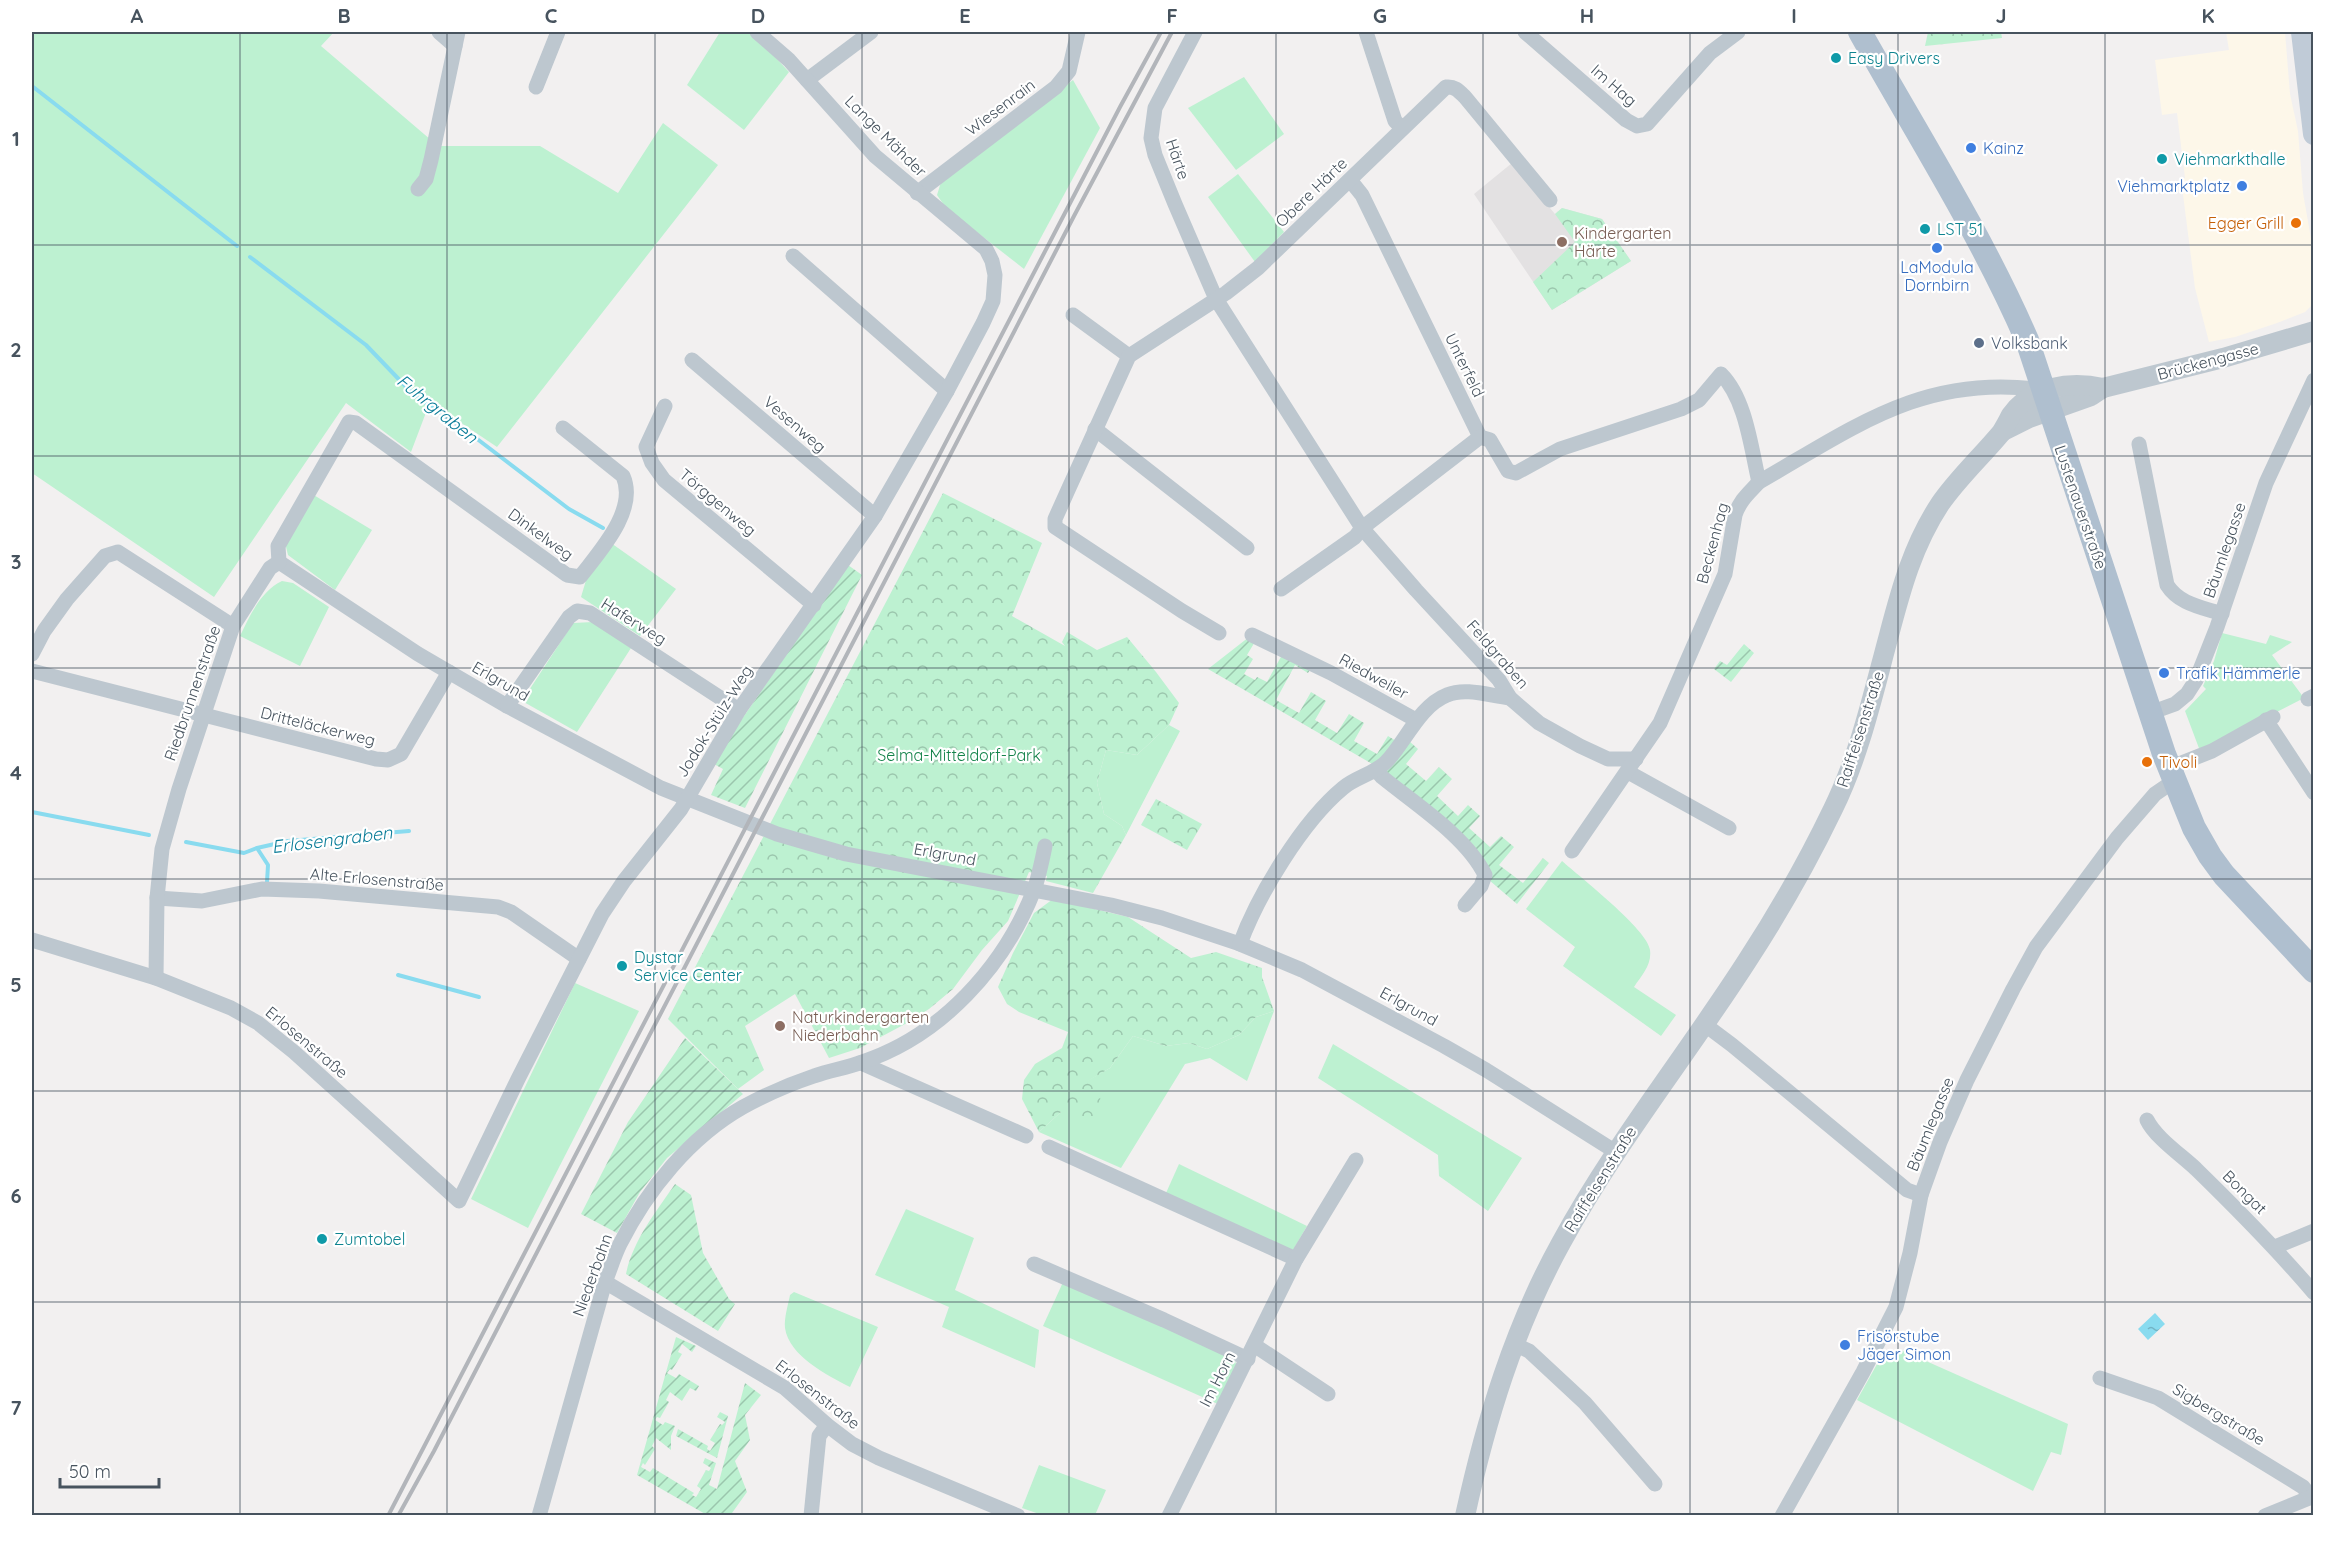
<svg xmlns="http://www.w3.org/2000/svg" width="2345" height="1547" font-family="Quicksand,sans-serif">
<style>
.commercial{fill:#fdf7e9}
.education{fill:#e3e1e2}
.grass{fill:#bdf1d1}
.forest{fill:url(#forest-crowns)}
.garden{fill:url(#garden-furrows)}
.water{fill:url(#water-ripples)}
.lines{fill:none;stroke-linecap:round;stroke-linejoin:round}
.stream{stroke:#89dbef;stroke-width:4}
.minor{stroke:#bdc7cf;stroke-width:15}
.tertiary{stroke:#bdc7cf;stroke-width:20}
.secondary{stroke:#c0cbd7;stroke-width:22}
.primary{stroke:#afbfcf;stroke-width:24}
.rail{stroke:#b2b5ba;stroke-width:4}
.grid{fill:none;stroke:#47535e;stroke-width:1.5;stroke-opacity:0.55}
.culture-dot{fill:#0f9aa8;stroke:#fff;stroke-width:2}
.shop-dot{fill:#3f7fe0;stroke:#fff;stroke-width:2}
.food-dot{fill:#e8710a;stroke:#fff;stroke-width:2}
.education-dot{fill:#8d6e63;stroke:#fff;stroke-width:2}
.service-dot{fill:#5c6f8a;stroke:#fff;stroke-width:2}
.labels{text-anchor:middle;stroke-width:4.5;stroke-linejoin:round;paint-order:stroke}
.culture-label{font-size:16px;fill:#0d838f;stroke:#fff;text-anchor:start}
.street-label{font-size:16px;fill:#47535e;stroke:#fff}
.shop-label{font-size:16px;fill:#366cbe;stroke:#fff;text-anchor:start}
.food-label{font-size:16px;fill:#c56008;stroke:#fff;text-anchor:end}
.education-label{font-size:16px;fill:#785e54;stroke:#fff;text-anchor:start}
.service-label{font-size:16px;fill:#4e5e75;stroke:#fff;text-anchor:start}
.park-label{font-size:16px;fill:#14834a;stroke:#fff}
.water-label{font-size:18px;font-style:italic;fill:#097c98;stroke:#fff}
.neatline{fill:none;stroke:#47535e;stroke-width:2}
.grid-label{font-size:20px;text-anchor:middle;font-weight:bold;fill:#47535e}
</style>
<defs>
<pattern id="forest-crowns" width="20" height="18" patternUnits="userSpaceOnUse" patternTransform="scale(1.5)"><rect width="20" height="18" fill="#bdf1d1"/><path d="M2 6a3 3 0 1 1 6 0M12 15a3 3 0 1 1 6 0" fill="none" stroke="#9bc6ad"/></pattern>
<pattern id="garden-furrows" width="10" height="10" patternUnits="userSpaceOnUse" patternTransform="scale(1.5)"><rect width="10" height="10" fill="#bdf1d1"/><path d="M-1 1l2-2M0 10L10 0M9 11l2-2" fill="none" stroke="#9bc6ad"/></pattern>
<pattern id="water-ripples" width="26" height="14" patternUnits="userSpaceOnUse" patternTransform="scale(1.5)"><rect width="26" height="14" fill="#89dbef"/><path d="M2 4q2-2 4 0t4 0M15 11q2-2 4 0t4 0" fill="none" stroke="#72b4c5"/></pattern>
</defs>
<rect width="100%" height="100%" fill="#f2f0f0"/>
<path class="commercial" d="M 2226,32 L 2285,32 L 2290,94 L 2298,131 L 2303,193 L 2313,250 L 2313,304 L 2305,312 L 2277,323 L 2235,337 L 2209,342 L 2195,288 L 2181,179 L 2185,178 L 2177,113 L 2162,115 L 2155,60 L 2229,50 Z"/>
<path class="education" d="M 1512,163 L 1555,214 L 1562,208 L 1602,219 L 1631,261 L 1552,310 L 1474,194 Z"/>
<g class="grass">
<path d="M 32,32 L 334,32 L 321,46 L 438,146 L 540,146 L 618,193 L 663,123 L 718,165 L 497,447 L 430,402 L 411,452 L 346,403 L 214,597 L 32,473 Z"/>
<path d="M 720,32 L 748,32 L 762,43 L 789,72 L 744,130 L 687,85 Z"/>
<path d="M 1244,77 L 1284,134 L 1236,170 L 1188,108 Z"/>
<path d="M 1073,80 L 1100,128 L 1024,269 L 946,208 L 937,195 L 941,182 Z"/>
<path d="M 1238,174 L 1284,232 L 1255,262 L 1208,197 Z"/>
<path d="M 312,494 L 372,530 L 335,590 L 288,555 L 285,543 Z"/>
<path d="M 611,543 L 676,589 L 640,636 L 581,597 L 587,577 Z"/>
<path d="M 282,581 L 293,583 L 329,607 L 300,666 L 240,636 C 250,615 261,591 282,581 Z"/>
<path d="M 593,622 L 631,648 L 577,732 L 522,701 L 573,623 Z"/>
<path d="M 2222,633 L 2266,644 L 2270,635 L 2292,642 L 2272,655 L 2304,698 L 2200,751 L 2185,711 L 2206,689 L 2203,686 L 2214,661 Z"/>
<path d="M 1169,725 L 1180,731 L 1126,835 L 1122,826 L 1104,814 L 1097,783 L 1106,750 L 1137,755 Z"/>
<path d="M 1562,861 C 1580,877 1648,930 1650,950 C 1652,965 1642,975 1634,987 L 1676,1015 L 1661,1036 L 1563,966 L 1575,947 L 1526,909 Z"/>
<path d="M 575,983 L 639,1011 L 528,1228 L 471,1199 Z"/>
<path d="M 1274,1011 L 1247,1081 L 1210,1058 L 1185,1064 L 1121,1168 L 1039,1132 L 1061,1112 L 1078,1112 L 1087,1081 L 1110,1068 L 1133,1036 L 1166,1046 L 1189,1043 L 1207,1049 L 1239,1035 L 1256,1017 Z"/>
<path d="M 1333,1044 L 1522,1158 L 1488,1211 L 1439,1176 L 1438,1155 L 1318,1078 Z"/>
<path d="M 1179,1164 L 1307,1226 L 1292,1252 L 1166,1193 Z"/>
<path d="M 906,1209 L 974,1238 L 955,1290 L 1039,1330 L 1035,1368 L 942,1327 L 949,1307 L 875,1275 Z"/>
<path d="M 1064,1280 L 1234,1357 L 1237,1368 L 1218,1404 L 1043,1326 Z"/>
<path d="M 794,1292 L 878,1327 L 850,1387 C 827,1375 789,1356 785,1328 C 784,1318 788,1305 790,1295 Z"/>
<path d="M 1899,1349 L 2068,1424 L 2061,1455 L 2051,1452 L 2033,1491 L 1857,1400 L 1881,1357 L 1892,1362 Z"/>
<path d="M 1039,1465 L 1106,1490 L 1095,1515 L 1042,1515 L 1022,1508 Z"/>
</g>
<g class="forest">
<path d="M 1928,32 L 2001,32 L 2002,38 L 1925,46 Z"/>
<path d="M 1562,208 L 1602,219 L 1631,261 L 1552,310 L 1533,282 L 1575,242 L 1555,214 Z"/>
<path d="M 943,493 L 1042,543 L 1012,616 L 1065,646 L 1062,642 L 1067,632 L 1097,650 L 1127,637 L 1156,672 L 1179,703 L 1169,725 L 1137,755 L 1106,750 L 1097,783 L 1104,814 L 1122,826 L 1126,835 L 1093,893 L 1046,881 L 1047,876 L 1029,872 L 1008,921 L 982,950 L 953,989 L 929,1009 L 907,1023 L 860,1048 L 829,1058 L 795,994 L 745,1026 L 764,1070 L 738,1089 L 668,1019 Z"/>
<path d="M 1156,799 L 1202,824 L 1187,850 L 1141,825 Z"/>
<path d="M 1053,899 L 1128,917 L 1191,958 L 1216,952 L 1262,968 L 1262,977 L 1274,1011 L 1256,1017 L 1239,1035 L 1207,1049 L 1189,1043 L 1166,1046 L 1133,1036 L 1110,1068 L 1088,1081 L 1100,1093 L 1101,1119 L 1084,1127 L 1078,1112 L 1061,1112 L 1039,1132 L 1022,1099 L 1024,1080 L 1035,1064 L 1062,1048 L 1068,1032 L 1019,1012 L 1007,1004 L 998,987 L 1013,953 L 1034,913 Z"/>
</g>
<g class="garden">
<path d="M 848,565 L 862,575 L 745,808 L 711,795 L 723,769 L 714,764 L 735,729 Z"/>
<path d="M 1249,637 L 1256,640 L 1247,655 L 1253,659 L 1244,674 L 1255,680 L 1257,677 L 1267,682 L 1282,655 L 1312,667 L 1308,673 L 1295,665 L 1276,700 L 1299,713 L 1311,692 L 1326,701 L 1315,720 L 1337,733 L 1349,714 L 1364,723 L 1354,741 L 1377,754 L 1388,736 L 1396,741 L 1374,765 L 1208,669 Z"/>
<path d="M 1744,644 L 1754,653 L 1731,682 L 1714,669 L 1720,661 L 1727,665 Z"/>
<path d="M 1409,741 L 1418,749 L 1406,764 L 1426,781 L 1439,767 L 1452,779 L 1437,796 L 1458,816 L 1468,805 L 1480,816 L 1469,828 L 1490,847 L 1501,836 L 1514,847 L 1499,865 L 1523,883 L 1543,858 L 1549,863 L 1517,904 L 1489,880 L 1385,772 Z"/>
<path d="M 685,1038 L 743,1094 L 667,1158 L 640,1192 L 617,1233 L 581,1214 L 628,1122 Z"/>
<path d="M 675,1184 L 691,1195 L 703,1253 L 729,1299 L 735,1304 L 718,1331 L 626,1274 C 633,1240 656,1212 675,1184 Z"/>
<path d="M 676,1337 L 696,1346 L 692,1352 L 682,1344 L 678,1352 L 682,1354 L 672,1370 L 670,1369 L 667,1373 L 676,1378 L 679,1374 L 699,1386 L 696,1391 L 690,1388 L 682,1401 L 670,1392 L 666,1400 L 669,1402 L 660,1418 L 657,1417 L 655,1420 L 663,1425 L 665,1422 L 675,1426 L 671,1436 L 671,1450 L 656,1438 L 652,1446 L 655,1449 L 645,1465 L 643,1463 L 641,1467 L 650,1472 L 653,1468 L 694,1493 L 692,1495 L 696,1497 L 701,1489 L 697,1486 L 706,1470 L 709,1471 L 711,1468 L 703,1463 L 705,1458 L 716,1463 L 709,1485 L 717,1489 L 745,1383 L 761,1395 L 745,1415 L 750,1440 L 735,1461 L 747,1492 L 732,1513 L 735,1515 L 707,1515 L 637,1475 Z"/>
<path d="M 720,1412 L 728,1416 L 717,1458 L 676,1436 L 678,1429 L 708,1446 L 707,1449 L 710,1451 L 715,1443 L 710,1440 L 720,1424 L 722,1425 L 725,1422 L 717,1417 Z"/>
</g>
<path class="water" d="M 2155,1313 L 2165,1324 L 2148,1340 L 2138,1329 Z"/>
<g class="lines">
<g class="stream">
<path d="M 32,86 L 237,246"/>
<path d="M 250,257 L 366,345 L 413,394 L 468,432 L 569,509 L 603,528"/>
<path d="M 32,812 L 149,835"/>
<path d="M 186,842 L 244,853 L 257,848 L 288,841 L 409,831"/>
<path d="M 257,848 L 268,865 L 267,882"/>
<path d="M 398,975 L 479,997"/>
</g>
<g class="minor">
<path d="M 439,32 L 455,46"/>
<path d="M 1195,32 L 1155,108 L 1151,138 L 1155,155 L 1175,204 L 1216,299 L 1362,528 L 1416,590 L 1499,680 L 1510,698 L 1539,723 L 1580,746 L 1608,759 L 1636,759"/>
<path d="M 1366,32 L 1395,121 L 1402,128"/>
<path d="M 1525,32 L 1626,120 L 1637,126 L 1647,124 L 1710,53 L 1738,32"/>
<path d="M 807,80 L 871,32"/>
<path d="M 536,87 L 558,32"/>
<path d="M 1350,180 L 1362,195 L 1480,437 L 1490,440 L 1508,471 L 1516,473 L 1560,449 L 1681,409 L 1699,400 L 1721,374 C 1746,399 1751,448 1759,482"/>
<path d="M 418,189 L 426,179 L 431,160 L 458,32"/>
<path d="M 917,193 L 1056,87 L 1069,71 L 1078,32"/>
<path d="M 793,256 L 947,391"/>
<path d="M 1073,315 L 1129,356"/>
<path d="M 692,360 L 875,516"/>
<path d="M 665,406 L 646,447 L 652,463 L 664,480 L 814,605"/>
<path d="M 1095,429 L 1247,548"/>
<path d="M 2139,444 L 2167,585 C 2179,604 2201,607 2222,614"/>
<path d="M 279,562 L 418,654 L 507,706 L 661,788 L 777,834 L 846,854 L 1111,905 L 1162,918 L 1240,944 L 1302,970 L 1444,1046 L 1486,1070 L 1616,1152"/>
<path d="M 279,562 L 278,546 L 349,422 L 356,423 L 567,575 L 580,577 C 600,551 638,510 623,476 L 563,428"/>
<path d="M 1281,589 L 1355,537 L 1362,528 L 1480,437"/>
<path d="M 1219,633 L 1182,611 L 1055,527 L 1055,519 L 1068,490 L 1129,356 L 1226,293 L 1258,268 L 1446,87 C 1455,86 1459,91 1465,97 L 1550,200"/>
<path d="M 1252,635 L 1331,673 L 1416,720"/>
<path d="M 32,654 L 44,631 L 67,599 L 105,556 L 118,552 L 233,626"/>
<path d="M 32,671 L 376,759 L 388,760 L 401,754 L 449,672"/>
<path d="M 2308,699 L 2314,696"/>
<path d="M 507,706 L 569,617 L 577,611 L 590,613 L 739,710"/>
<path d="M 2150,713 L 2175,704 L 2187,694 L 2196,680 L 2217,627 L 2266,483 L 2314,380"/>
<path d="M 2266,720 L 2314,793"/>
<path d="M 2169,768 L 2212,751 L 2273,717"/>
<path d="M 1376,770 L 1382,777 C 1415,804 1467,837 1485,875 L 1481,886 L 1465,905"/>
<path d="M 1628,772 L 1729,828"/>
<path d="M 1572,851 L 1660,723 L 1725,574 L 1735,515 C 1740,500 1749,493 1759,482 C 1855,427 1925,373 2043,390"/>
<path d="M 157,898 L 202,901 L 262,889 L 319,891 L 498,907 L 511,912 L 579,959"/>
<path d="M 32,940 L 156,978 L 231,1008 L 258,1023 L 294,1052 L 459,1201 L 518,1079 L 602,914 L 624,881 L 681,809 L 739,710 L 875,516 L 947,391 L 983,323 L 993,301 L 995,275 L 992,261 L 986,249 L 875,156 L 789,60 L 757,32"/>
<path d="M 1240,944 C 1258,895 1302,822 1343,788 C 1356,777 1374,774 1386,762 C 1405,743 1419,706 1447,695 C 1466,687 1490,696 1510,698"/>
<path d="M 156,978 L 157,898 L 162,849 L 179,789 L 233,626 L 270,568 L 279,562"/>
<path d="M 1704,1024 L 1732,1045 L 1907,1190 L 1921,1195"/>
<path d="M 861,1063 L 1026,1136"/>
<path d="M 2147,1120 C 2155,1137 2181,1155 2196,1169 C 2237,1209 2276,1248 2314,1293"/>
<path d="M 1049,1147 L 1296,1259"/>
<path d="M 2275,1247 L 2314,1231"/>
<path d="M 1034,1264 L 1164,1320 L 1248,1359"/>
<path d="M 605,1282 L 785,1388 L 827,1425 L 852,1444 L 879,1458 L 1018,1516"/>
<path d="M 1514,1344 L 1529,1351 L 1585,1403 L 1655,1484"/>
<path d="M 1254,1345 L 1328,1394"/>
<path d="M 2100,1378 L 2158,1398 L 2303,1487 L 2311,1497"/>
<path d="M 539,1516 L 605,1282 C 610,1270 614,1256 620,1244 C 647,1190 690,1137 743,1107 C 765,1095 790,1084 814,1076 C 830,1070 847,1068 862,1062 C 941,1036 1004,967 1034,890 C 1039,876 1042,861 1045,846"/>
<path d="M 811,1516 L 819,1436 L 827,1425"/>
<path d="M 1169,1516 L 1296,1259 L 1356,1160"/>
<path d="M 1782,1516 L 1863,1372 L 1896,1307 L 1910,1253 L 1921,1195 L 1940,1142 L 1967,1080 L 2013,989 L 2036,947 L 2117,838 L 2155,794 L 2174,781"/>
<path d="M 2265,1516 L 2314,1496"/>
</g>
<g class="tertiary">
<path d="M 2003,431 L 2029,418 L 2091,396 L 2103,388 L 2223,358 L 2314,331"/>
<path d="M 1465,1516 C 1486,1420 1514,1328 1561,1243 C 1615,1144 1686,1056 1747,961 C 1779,912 1808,861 1833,809 C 1860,754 1873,694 1889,635 C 1901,589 1913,545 1940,504 C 1958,478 1981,457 2001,433 C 2005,427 2008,421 2011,415 C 2032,386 2070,381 2103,388"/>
</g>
<path class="secondary" d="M 2302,32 L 2314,134"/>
<path class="primary" d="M 1860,32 C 1917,134 1980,232 2027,340 L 2164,754 L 2194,828 L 2210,856 L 2224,875 L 2314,971"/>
<g class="rail">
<path d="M 388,1516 L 1120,107 L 1161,32"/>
<path d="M 398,1516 L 434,1451 L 1074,216 L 1172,32"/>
</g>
</g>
<path class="grid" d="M 240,32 L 240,1516M 447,32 L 447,1516M 655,32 L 655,1516M 862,32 L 862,1516M 1069,32 L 1069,1516M 1276,32 L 1276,1516M 1483,32 L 1483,1516M 1690,32 L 1690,1516M 1898,32 L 1898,1516M 2105,32 L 2105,1516M 32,245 L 2314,245M 32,456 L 2314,456M 32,668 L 2314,668M 32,879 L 2314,879M 32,1091 L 2314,1091M 32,1302 L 2314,1302"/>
<g class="culture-dot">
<circle cx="1836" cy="58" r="6"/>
<circle cx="2162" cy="159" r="6"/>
<circle cx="1925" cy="229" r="6"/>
<circle cx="622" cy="966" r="6"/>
<circle cx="322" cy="1239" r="6"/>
</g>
<g class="shop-dot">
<circle cx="1971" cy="148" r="6"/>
<circle cx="2242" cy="186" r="6"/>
<circle cx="1937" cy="248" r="6"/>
<circle cx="2164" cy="673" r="6"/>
<circle cx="1845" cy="1345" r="6"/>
</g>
<g class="food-dot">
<circle cx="2296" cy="223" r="6"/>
<circle cx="2147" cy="762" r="6"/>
</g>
<g class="education-dot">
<circle cx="1562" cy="242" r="6"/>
<circle cx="780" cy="1026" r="6"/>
</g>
<circle class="service-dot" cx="1979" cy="343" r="6"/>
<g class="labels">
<g class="culture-label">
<text x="1848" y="64">Easy Drivers</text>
<text x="2174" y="165">Viehmarkthalle</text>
<text x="1937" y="235">LST 51</text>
<text x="634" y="963">Dystar<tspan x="634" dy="18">Service Center</tspan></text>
<text x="334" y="1245">Zumtobel</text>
</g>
<g class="street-label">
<text transform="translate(1614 85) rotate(41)" y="6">Im Hag</text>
<text transform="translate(1000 107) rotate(-37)" y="6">Wiesenrain</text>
<text transform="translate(886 136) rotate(45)" y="6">Lange Mähder</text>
<text transform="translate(1178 159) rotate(71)" y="6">Härte</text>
<text transform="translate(1311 192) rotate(-44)" y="6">Obere Härte</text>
<text transform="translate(2208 361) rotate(-15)" y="6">Brückengasse</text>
<text transform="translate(1465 365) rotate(64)" y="6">Unterfeld</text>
<text transform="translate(795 424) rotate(41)" y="6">Vesenweg</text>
<text transform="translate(718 502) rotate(40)" y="6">Törggenweg</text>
<text transform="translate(2081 507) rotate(71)" y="6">Lustenauerstraße</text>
<text transform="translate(541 534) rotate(36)" y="6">Dinkelweg</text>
<text transform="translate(1712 543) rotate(-75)" y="6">Beckenhag</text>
<text transform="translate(2224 550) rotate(-71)" y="6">Bäumlegasse</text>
<text transform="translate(634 621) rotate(32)" y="6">Haferweg</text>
<text transform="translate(1498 654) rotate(49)" y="6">Feldgraben</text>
<text transform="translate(1374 676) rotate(29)" y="6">Riedweiler</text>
<text transform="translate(501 681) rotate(30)" y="6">Erlgrund</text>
<text transform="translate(192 693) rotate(-71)" y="6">Riedbrunnenstraße</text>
<text transform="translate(714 721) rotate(-58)" y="6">Jodok-Stülz-Weg</text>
<text transform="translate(318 726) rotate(14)" y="6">Dritteläckerweg</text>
<text transform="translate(1860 729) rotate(-72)" y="6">Raiffeisenstraße</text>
<text transform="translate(945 854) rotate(11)" y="6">Erlgrund</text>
<text transform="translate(377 879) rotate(5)" y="6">Alte Erlosenstraße</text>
<text transform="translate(1409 1006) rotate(29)" y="6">Erlgrund</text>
<text transform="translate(307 1042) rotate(40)" y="6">Erlosenstraße</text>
<text transform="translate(1930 1124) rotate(-68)" y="6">Bäumlegasse</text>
<text transform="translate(1600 1179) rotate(-58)" y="6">Raiffeisenstraße</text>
<text transform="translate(2245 1192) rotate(45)" y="6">Bongat</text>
<text transform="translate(592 1275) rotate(-70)" y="6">Niederbahn</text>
<text transform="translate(1217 1379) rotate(-63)" y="6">Im Horn</text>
<text transform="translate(818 1394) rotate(38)" y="6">Erlosenstraße</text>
<text transform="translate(2219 1414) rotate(31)" y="6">Sigbergstraße</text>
</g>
<g class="shop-label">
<text x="1983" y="154">Kainz</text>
<text x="2230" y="192" text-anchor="end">Viehmarktplatz</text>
<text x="1937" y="273" text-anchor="middle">LaModula<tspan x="1937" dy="18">Dornbirn</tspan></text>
<text x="2176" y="679">Trafik Hämmerle</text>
<text x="1857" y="1342">Frisörstube<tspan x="1857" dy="18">Jäger Simon</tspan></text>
</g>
<g class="food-label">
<text x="2284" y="229">Egger Grill</text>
<text x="2159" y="768" text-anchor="start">Tivoli</text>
</g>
<g class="education-label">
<text x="1574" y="239">Kindergarten<tspan x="1574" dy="18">Härte</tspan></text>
<text x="792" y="1023">Naturkindergarten<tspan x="792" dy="18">Niederbahn</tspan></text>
</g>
<g class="service-label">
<text x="1991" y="349">Volksbank</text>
</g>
<g class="park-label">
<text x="959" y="761">Selma-Mitteldorf-Park</text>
</g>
<g class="water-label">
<text transform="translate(437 409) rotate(39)" y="6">Fuhrgraben</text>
<text transform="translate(332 840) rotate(-7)" y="6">Erlosengraben</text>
</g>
</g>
<rect width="2345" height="1547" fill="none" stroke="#ffffff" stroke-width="66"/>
<path d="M60 1478v9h99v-9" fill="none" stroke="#47535e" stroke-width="3"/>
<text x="69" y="1478" font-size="18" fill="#47535e" stroke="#ffffff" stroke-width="4.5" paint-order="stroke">50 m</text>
<rect x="33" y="33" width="2279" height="1481" class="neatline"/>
<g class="grid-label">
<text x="137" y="23">A</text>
<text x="344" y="23">B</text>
<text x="551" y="23">C</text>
<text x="758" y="23">D</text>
<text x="965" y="23">E</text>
<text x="1172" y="23">F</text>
<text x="1380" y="23">G</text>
<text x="1587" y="23">H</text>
<text x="1794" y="23">I</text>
<text x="2001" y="23">J</text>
<text x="2208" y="23">K</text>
<text x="16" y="146">1</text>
<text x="16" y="357">2</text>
<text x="16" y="569">3</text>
<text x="16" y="780">4</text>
<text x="16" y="992">5</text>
<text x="16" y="1203">6</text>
<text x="16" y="1415">7</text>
</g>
</svg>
